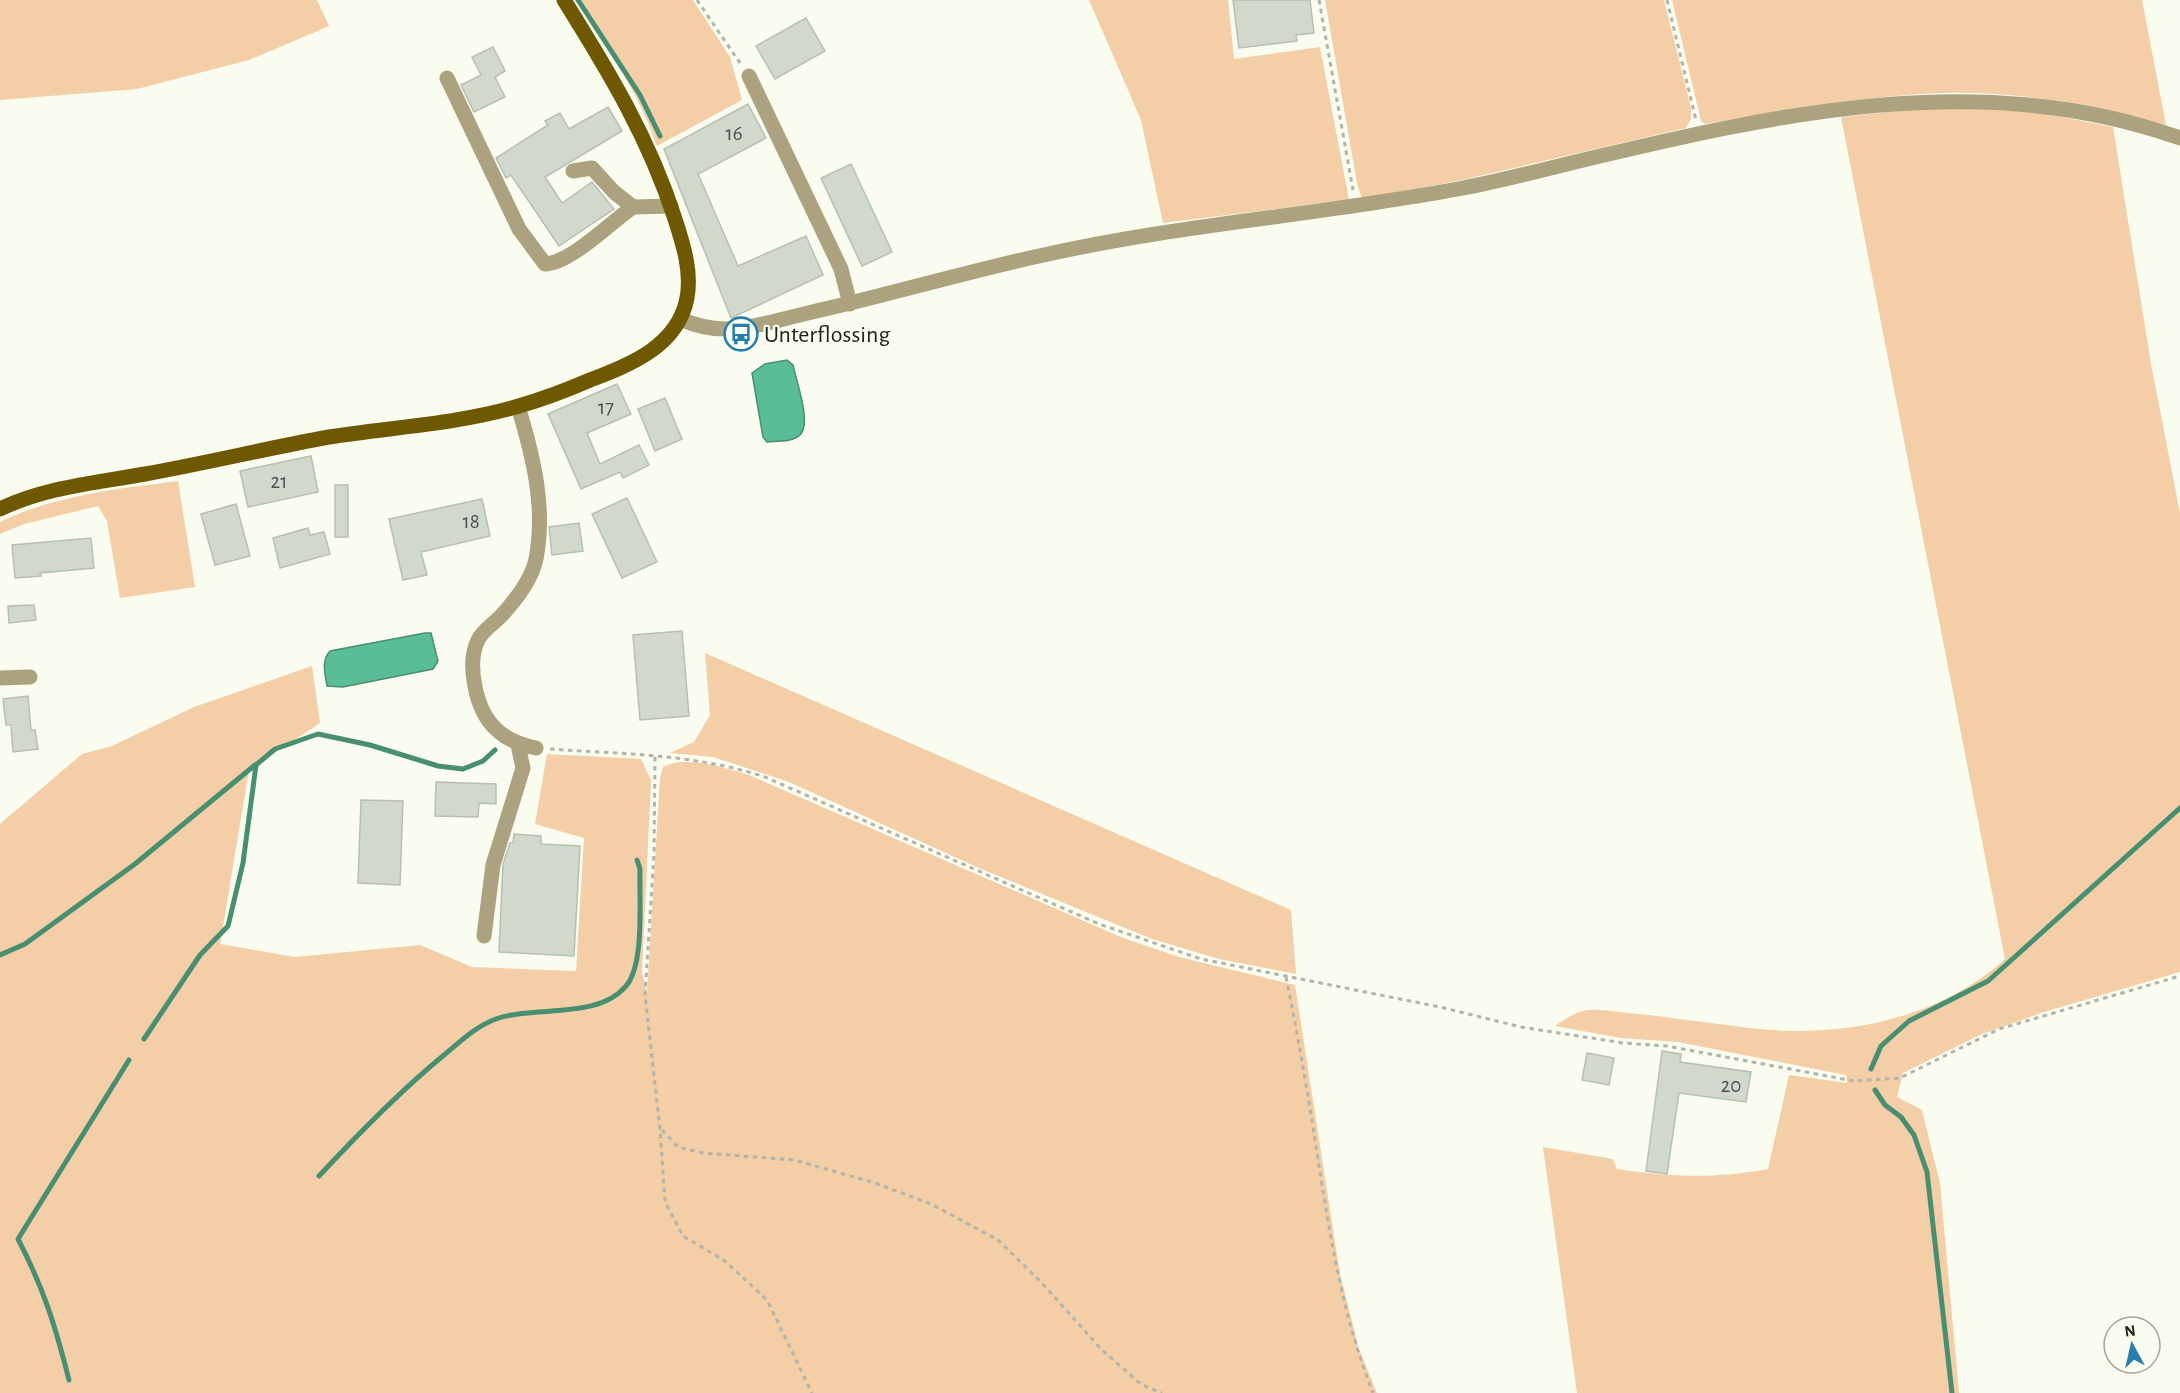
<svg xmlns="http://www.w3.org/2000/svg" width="2180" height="1393" font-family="'Alegreya Sans',sans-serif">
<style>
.green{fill:#f4cea6}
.water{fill:#59bd95;stroke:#488f72;stroke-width:1.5}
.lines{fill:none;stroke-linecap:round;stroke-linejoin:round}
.stream{stroke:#488f72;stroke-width:5}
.building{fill:#d1d9cf;stroke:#b7bfb5;stroke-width:1.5}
.path{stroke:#b2b4aa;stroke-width:3;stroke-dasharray:4.5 4.5;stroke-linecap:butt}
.minor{stroke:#ada27f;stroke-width:15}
.major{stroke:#6e5902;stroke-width:15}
.labels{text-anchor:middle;stroke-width:4.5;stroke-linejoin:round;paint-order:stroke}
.number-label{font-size:21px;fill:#4e504b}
.poi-label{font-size:24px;fill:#22231f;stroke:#f9fcef;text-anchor:start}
</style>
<rect width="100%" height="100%" fill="#f9fcef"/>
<g class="green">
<path d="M 0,0 L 317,0 L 329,26 L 249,60 L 137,89 L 0,100 Z"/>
<path d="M 575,0 L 693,0 L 730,57 L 742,100 L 657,146 C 639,92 606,47 575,0 Z"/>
<path d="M 1089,0 L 1228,0 L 1234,59 L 1320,47 L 1349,200 L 1163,223 L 1141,120 Z"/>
<path d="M 1325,0 L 1664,0 L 1691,108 L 1691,119 L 1686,128 L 1462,180 L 1362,199 L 1357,183 Z"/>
<path d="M 1672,0 L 2142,0 L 2166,125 C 2093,104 2017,91 1941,93 C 1862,96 1783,111 1705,124 L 1701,121 Z"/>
<path d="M 1926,108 L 2032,111 L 2113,127 L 2151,364 L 2180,513 L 2180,972 L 2044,1012 L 1982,1034 L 1903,1073 L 1897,1097 L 1922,1110 L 1940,1183 L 1959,1393 L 1577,1393 L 1543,1147 L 1613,1159 L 1617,1169 C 1671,1177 1714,1179 1768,1169 L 1789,1075 L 1847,1083 L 1846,1075 L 1678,1042 L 1621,1038 L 1555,1026 C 1564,1020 1576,1011 1588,1010 C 1600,1009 1616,1012 1628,1013 C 1670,1017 1709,1023 1750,1028 C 1839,1039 1938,1020 2005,959 L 1841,117 Z"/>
<path d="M 178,481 L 195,587 L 120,598 L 107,521 L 98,506 L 24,524 L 0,534 L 0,522 C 56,495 117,489 178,481 Z"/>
<path d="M 705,653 L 1291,910 L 1296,974 L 1219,959 L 1152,939 L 979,868 L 789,782 L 713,757 L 670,753 L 694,742 L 710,715 Z"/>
<path d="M 312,666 L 320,723 L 249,770 L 220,944 L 295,957 L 420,945 L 472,967 L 576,971 L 584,838 L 535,824 L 547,754 L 641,759 L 651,780 L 642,972 L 647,992 L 660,778 L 663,767 C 686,755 725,768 749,775 L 1123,938 L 1179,957 L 1295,985 L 1340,1274 L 1359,1349 L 1377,1393 L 0,1393 L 0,824 L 82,754 L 112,746 L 194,707 Z"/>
</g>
<g class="water">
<path d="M 787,360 L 793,365 C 796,380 812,424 800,435 C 793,442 777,441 767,442 L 763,437 L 752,373 L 765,364 Z"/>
<path d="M 425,633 L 431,633 L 438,661 L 433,669 L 343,687 L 327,686 C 325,673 321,661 330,651 Z"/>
</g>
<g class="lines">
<g class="stream">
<path d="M 578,0 L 640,95 L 660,136"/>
<path d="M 0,955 L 25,944 L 135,864 L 255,765"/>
<path d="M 144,1039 L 200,955 L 228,926 L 243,863 L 256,765 L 275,749 L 318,734 L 370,745 L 438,766 L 463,769 L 483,761 L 495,750"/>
<path d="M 1871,1069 L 1881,1046 L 1909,1021 L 1988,981 L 2180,808"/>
<path d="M 1875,1090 L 1885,1105 L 1901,1117 L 1914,1135 L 1927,1172 L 1952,1393"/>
<path d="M 319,1176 C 359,1133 399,1092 444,1055 C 460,1042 476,1026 496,1019 C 535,1005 598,1020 626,986 C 645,964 639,899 640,869 L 637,860"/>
<path d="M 69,1380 C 55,1325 44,1289 18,1239 L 129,1060"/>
</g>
</g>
<g class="building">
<path d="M 1233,0 L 1310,0 L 1314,33 L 1296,35 L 1297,41 L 1239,48 Z"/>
<path d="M 806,18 L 825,51 L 775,79 L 756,46 Z"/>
<path d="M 493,47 L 505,71 L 495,77 L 505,97 L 474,112 L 461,85 L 481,75 L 472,57 Z"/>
<path d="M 748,104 L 766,138 L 698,174 L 738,266 L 806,236 L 823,275 L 731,318 L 664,149 Z"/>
<path d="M 608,107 L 622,131 L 545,177 L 562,203 L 592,182 L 614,209 L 559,246 L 511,175 L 506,178 L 496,158 L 548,125 L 545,121 L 560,113 L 569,129 Z"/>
<path d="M 851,164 L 892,252 L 862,266 L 821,178 Z"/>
<path d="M 617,384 L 631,414 L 587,433 L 600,464 L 639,445 L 649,465 L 623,478 L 620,472 L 581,489 L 548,414 Z"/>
<path d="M 665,398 L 682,439 L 655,451 L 638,409 Z"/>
<path d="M 311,456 L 318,492 L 248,507 L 240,471 Z"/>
<rect x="335" y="485" width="13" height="52"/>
<path d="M 627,498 L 657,562 L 622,578 L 592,514 Z"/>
<path d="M 482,499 L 490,536 L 421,552 L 427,575 L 403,580 L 389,519 Z"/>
<path d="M 236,504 L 250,556 L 215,565 L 201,514 Z"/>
<path d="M 579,523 L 583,551 L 552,555 L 549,527 Z"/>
<path d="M 308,528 L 310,535 L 324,532 L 330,554 L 280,568 L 273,538 Z"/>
<path d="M 91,538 L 94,568 L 40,573 L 41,576 L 15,578 L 12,545 Z"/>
<path d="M 34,605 L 36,620 L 9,623 L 8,606 Z"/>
<path d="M 682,631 L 689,716 L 640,720 L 633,635 Z"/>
<path d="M 28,696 L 31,730 L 35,730 L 38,749 L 13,752 L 11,725 L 6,725 L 3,699 Z"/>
<path d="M 436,782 L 496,784 L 496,804 L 479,803 L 478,817 L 435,816 Z"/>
<path d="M 361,800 L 403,801 L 400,885 L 358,883 Z"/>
<path d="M 514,834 L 541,836 L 541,844 L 580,846 L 574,956 L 499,952 L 503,864 L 510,843 L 513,843 Z"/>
<path d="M 1662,1051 L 1681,1054 L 1680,1062 L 1751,1072 L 1746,1102 L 1679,1093 L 1667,1174 L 1646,1171 Z"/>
<path d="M 1587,1053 L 1614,1058 L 1609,1085 L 1582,1080 Z"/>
</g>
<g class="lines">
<g class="path">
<path d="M 697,0 L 740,63"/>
<path d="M 1319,0 L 1353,190"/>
<path d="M 1667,0 L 1696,120"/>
<path d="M 550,749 C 622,754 696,754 765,777 L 1099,924 L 1201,959 L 1440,1007 L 1521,1027 L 1623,1043 L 1667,1046 L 1854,1081 L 1900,1078 L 1999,1029 L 2180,976"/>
<path d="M 655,757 L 654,854 L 645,995 L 660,1129 L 665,1202 L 683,1236 L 725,1261 L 767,1300 L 812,1393"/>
<path d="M 1286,977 C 1298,1036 1308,1094 1317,1153 C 1330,1235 1342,1315 1373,1393"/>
<path d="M 662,1130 L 678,1147 L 703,1153 L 794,1160 L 872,1182 L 931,1204 L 998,1240 L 1041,1282 L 1101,1349 L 1142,1385 L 1162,1393"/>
</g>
<g class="minor">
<path d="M 749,76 L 841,269 L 850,304"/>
<path d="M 447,78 L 519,229 L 545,264 C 571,263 611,222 633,207"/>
<path d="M 573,171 L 592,168 L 614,192 L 633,207 L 671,206"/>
<path d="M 680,319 C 694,325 709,329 725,329 C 752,329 781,319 808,313 C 885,296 961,273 1039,256 C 1179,224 1322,215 1463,188 C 1501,181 1538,171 1575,162 C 1777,114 1978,67 2180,138"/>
<path d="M 518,406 C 533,456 546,507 536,559 C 532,579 514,602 500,617 C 494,623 482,631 478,640 C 466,664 476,711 496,729 C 507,740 521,745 536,748"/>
<path d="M 0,678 L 30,677"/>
<path d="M 484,936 L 493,865 L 523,768 L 518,745"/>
</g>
<path class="major" d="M 0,509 C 46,487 96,483 145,474 C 207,463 268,448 329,437 C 393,427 458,424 519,406 C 543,399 567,390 590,380 C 630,365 678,346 687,298 C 692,271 683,244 675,219 C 649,138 609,72 564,0"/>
</g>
<defs>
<g id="bus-ring" transform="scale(1.725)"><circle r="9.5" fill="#f9fcef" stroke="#287fae" stroke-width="1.5"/><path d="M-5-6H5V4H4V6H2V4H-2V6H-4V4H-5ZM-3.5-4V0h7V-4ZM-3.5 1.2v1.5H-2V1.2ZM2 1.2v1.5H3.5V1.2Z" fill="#287fae"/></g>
</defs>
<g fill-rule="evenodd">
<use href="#bus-ring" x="741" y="334"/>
</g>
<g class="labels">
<g class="number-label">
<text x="734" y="140">16</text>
<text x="606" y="414">17</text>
<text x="279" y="488">21</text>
<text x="471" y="528">18</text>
<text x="1731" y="1092">20</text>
</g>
<g class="poi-label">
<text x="764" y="342">Unterflossing</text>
</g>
</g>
<g transform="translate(2132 1345) rotate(352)"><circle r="28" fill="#f9fcef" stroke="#a3a59c" stroke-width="1.5"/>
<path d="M0-4.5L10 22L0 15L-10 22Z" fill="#287fae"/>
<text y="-9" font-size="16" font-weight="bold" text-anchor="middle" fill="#22231f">N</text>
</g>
</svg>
